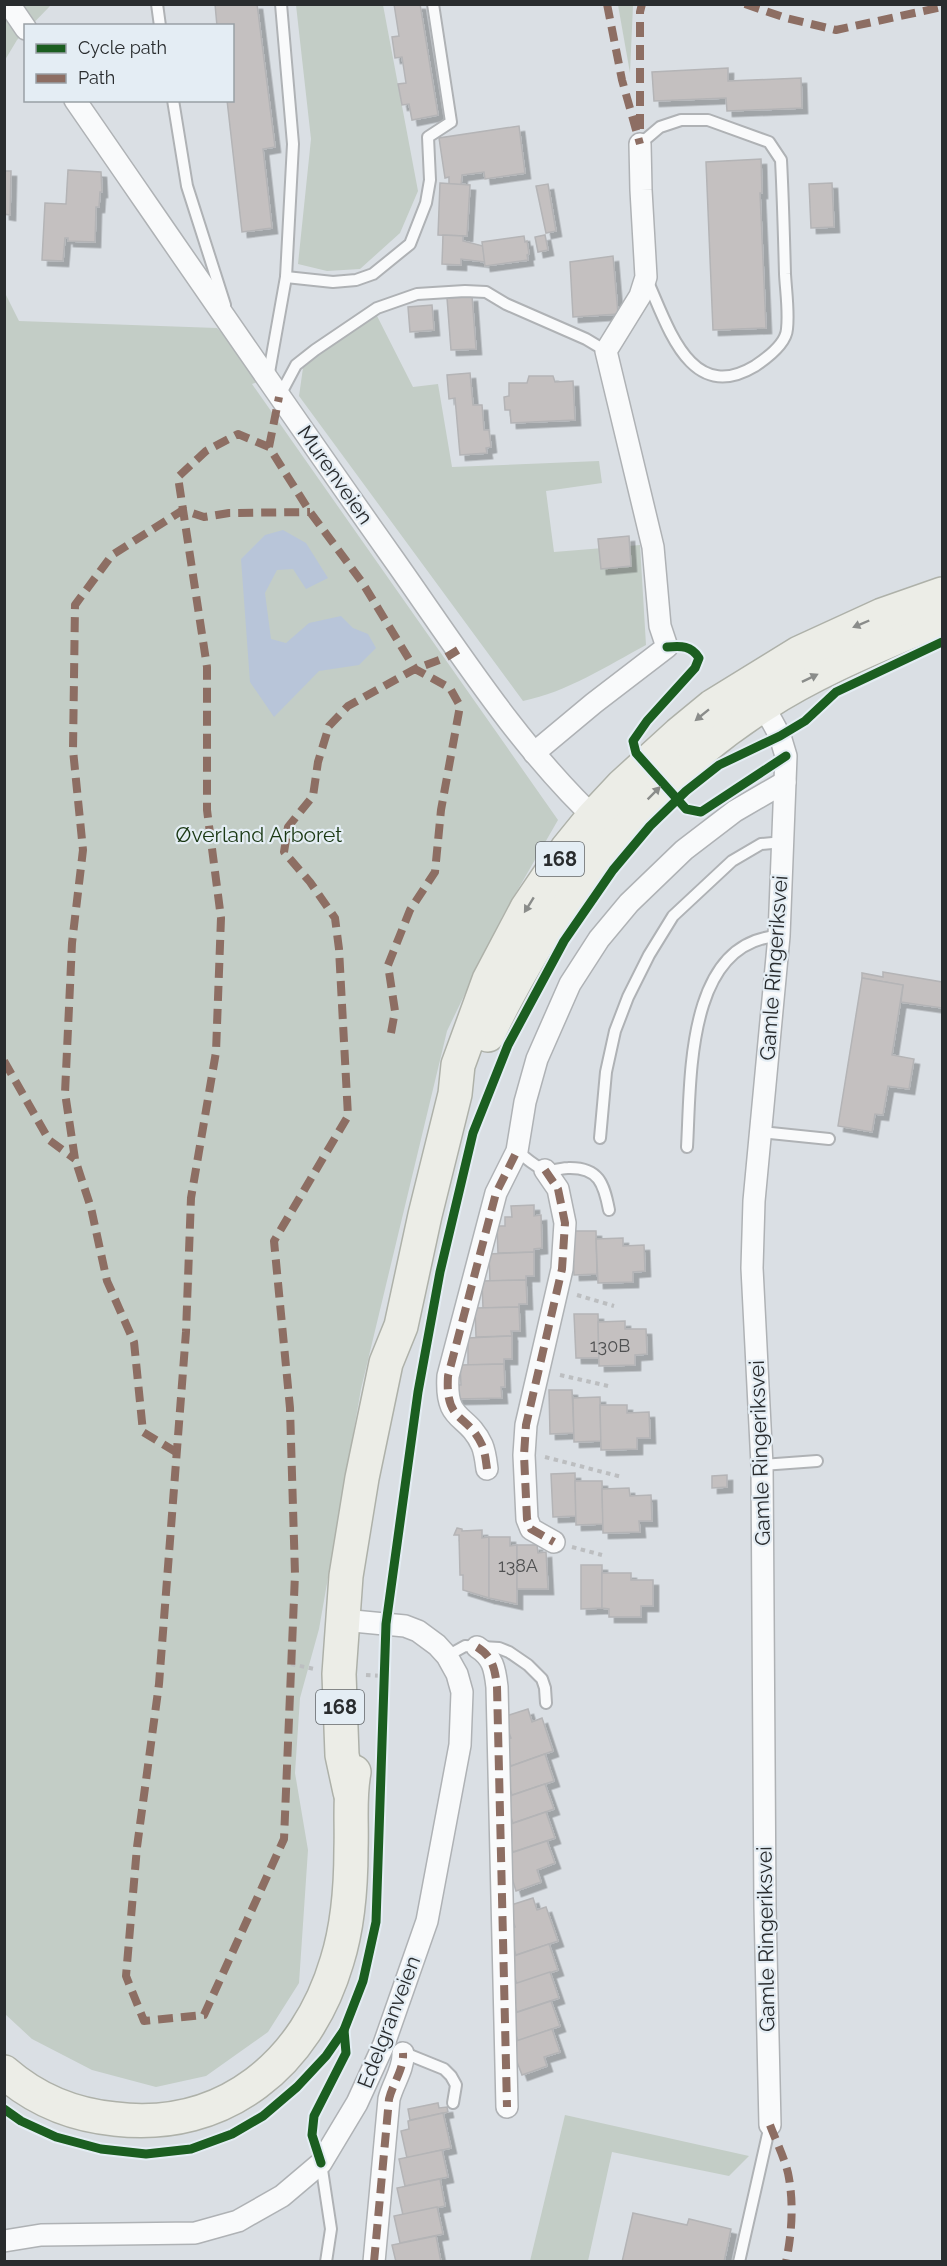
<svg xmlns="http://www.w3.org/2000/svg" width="947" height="2266" font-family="Raleway,sans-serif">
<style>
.green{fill:#c3cdc6}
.water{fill:#b8c5d9}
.building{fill:#c4c0c0;stroke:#b4b4b6;stroke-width:1.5;filter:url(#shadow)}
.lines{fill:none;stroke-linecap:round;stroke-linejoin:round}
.service-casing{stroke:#afb2b5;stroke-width:14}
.minor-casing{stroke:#afb2b5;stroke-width:24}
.primary-casing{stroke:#aeb1a9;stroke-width:36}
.path{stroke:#bcbec0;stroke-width:4;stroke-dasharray:4.5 4.5;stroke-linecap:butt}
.service{stroke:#f9fafb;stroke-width:10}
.minor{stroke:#f9fafb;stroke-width:21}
.primary{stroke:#ecede7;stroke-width:33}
.quiet{stroke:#8d6e63;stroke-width:8;stroke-dasharray:15 8;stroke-linecap:butt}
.cycleway-casing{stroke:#e4edf4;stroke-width:13}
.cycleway{stroke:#1b5e20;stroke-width:9}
.oneway{fill:#8a8c8a}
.labels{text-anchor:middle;stroke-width:4.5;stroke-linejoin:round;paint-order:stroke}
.number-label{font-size:18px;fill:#505152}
.shield{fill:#e4edf4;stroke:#616669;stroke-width:1.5}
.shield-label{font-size:20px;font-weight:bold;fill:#292c2e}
.street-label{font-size:21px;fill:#292c2e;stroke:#e4edf4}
.park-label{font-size:21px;fill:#1a3813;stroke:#e4edf4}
</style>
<defs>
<filter id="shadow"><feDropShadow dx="5.5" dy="5.5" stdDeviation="0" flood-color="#0004"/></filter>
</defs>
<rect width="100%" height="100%" fill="#dadfe4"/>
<g class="green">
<path d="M 5,5 L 51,5 L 17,40 L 5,60 Z"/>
<path d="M 296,5 L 383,5 L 418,191 L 400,233 L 360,269 L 327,271 L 298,264 L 311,139 Z"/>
<path d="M 618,5 L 633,5 L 630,73 Z"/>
<path d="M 4,291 L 19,321 L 217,328 L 268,378 L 252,384 L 558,820 L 502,917 L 447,1031 L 361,1389 L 319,1629 L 300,1698 L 295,1773 L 308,1850 L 299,1983 L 268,2032 L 206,2076 L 156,2087 L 92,2070 L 32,2039 L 5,2014 Z"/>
<path d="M 374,310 L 413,387 L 438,384 L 452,467 L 599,461 L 602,483 L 546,491 L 554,552 L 640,545 L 646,645 C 607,666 567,692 523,701 L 299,396 L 303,368 Z"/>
<path d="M 565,2115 L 749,2156 L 729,2176 L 612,2152 L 588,2261 L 530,2261 Z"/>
</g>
<path class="water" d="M 283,530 L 306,543 L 328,578 L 306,589 L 293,569 L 277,570 L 265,593 L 271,639 L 286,643 L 309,623 L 341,616 L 353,628 L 368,634 L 376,648 L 359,665 L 319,671 L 274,717 L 250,682 L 241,559 L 265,535 Z"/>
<g class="building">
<path d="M 215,4 L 257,4 L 275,147 L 263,149 L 272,228 L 242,232 L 227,100 L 232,100 L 232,26 L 217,26 Z"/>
<path d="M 394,4 L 420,4 L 438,115 L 412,120 L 409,104 L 402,105 L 398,84 L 406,83 L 402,57 L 395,58 L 392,37 L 399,36 Z"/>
<path d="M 728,68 L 728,81 L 801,78 L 802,108 L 727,111 L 726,98 L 654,101 L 652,72 Z"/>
<path d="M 519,126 L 525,173 L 485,179 L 484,172 L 462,175 L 461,185 L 449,184 L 449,177 L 445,178 L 439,138 Z"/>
<path d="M 761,159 L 762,193 L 760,193 L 766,328 L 713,330 L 706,162 Z"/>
<path d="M 68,170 L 101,172 L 102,192 L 100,192 L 99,207 L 96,207 L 95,242 L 68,241 L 68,238 L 65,238 L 63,261 L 42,260 L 45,203 L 66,204 Z"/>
<path d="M 4,171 L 11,171 L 10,215 L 4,214 Z"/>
<path d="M 440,183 L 470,185 L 467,236 L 438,235 Z"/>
<path d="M 832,183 L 834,227 L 811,228 L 809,184 Z"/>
<path d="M 548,184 L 556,231 L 546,233 L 536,186 Z"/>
<path d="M 443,235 L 463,236 L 463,241 L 483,246 L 485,262 L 461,259 L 461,265 L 442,264 Z"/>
<path d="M 545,235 L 548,250 L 538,252 L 535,237 Z"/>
<path d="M 524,236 L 525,242 L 527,241 L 529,254 L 527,255 L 528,260 L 485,266 L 482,242 Z"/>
<path d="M 613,256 L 618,314 L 573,317 L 570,262 Z"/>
<path d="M 472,296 L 476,349 L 451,350 L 447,298 Z"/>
<path d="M 432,305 L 434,330 L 410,332 L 408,307 Z"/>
<path d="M 470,373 L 473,405 L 482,405 L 484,430 L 489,430 L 491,447 L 486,448 L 487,453 L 460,455 L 455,398 L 449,399 L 447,375 Z"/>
<path d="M 529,376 L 553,376 L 555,382 L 573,381 L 575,420 L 511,423 L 510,410 L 505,410 L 504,397 L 509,396 L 509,383 L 527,383 Z"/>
<path d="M 629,536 L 631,566 L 601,569 L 598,539 Z"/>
<path d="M 883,972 L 942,982 L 942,1008 L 901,1002 L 903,985 L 862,978 L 862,973 L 883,977 Z"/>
<path d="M 862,978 L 903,985 L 892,1055 L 914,1059 L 909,1089 L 888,1086 L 883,1115 L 875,1114 L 872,1132 L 838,1126 Z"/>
<path d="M 534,1205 L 534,1216 L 541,1215 L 542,1248 L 534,1249 L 534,1252 L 498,1253 L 497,1226 L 505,1226 L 505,1217 L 512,1217 L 511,1206 Z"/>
<path d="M 572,1231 L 596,1231 L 597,1274 L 574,1275 Z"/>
<path d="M 623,1238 L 623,1246 L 644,1245 L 645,1271 L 633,1272 L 633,1282 L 598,1283 L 596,1239 Z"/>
<path d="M 534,1252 L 534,1276 L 526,1276 L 526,1280 L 490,1281 L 489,1254 Z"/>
<path d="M 526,1280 L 527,1304 L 519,1304 L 519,1307 L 483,1308 L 482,1281 Z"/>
<path d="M 519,1307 L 520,1331 L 511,1331 L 512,1336 L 476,1337 L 475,1308 Z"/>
<path d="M 574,1314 L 598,1314 L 599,1358 L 576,1358 Z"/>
<path d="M 625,1321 L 625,1329 L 646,1329 L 647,1354 L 635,1355 L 635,1365 L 599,1366 L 598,1322 Z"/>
<path d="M 512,1336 L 512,1359 L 504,1359 L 504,1364 L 468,1365 L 468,1338 Z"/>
<path d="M 504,1364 L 505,1387 L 501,1387 L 502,1398 L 457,1399 L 457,1385 L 461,1385 L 460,1365 Z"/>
<path d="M 549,1390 L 572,1390 L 574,1433 L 550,1434 Z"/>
<path d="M 600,1397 L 601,1441 L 574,1442 L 573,1398 Z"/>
<path d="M 600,1405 L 627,1405 L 627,1413 L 649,1412 L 650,1438 L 637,1438 L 637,1449 L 601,1450 Z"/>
<path d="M 575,1473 L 576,1516 L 553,1517 L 551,1474 Z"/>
<path d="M 727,1475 L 727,1487 L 712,1488 L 712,1476 Z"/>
<path d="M 575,1481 L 602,1481 L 603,1524 L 576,1525 Z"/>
<path d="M 629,1488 L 630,1496 L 651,1495 L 652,1521 L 639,1521 L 640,1532 L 603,1533 L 602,1489 Z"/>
<path d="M 457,1528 L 462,1529 L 462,1531 L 482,1530 L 482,1538 L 489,1537 L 489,1598 L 463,1590 L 463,1575 L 460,1575 L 459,1535 L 454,1535 Z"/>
<path d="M 489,1537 L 510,1537 L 510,1546 L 517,1545 L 517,1604 L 489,1598 Z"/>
<path d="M 517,1545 L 537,1545 L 538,1553 L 546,1552 L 548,1589 L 517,1589 Z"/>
<path d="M 581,1565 L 602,1565 L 602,1608 L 581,1609 Z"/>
<path d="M 602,1573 L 631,1573 L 631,1580 L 653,1580 L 653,1606 L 641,1606 L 641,1617 L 609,1617 L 609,1609 L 602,1608 Z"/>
<path d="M 528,1709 L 532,1722 L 542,1718 L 553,1751 L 511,1766 L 503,1741 L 511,1738 L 503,1717 Z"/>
<path d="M 545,1754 L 554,1781 L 512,1795 L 503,1769 Z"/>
<path d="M 545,1784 L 554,1809 L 513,1823 L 504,1798 Z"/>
<path d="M 546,1812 L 555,1838 L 513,1852 L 505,1826 Z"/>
<path d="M 547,1841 L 555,1863 L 537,1870 L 541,1882 L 516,1891 L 505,1855 Z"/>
<path d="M 533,1898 L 537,1910 L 546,1907 L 558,1941 L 516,1955 L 507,1929 L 515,1927 L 508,1906 Z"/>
<path d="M 549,1944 L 558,1970 L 517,1984 L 508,1958 Z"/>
<path d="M 550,1972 L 559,1998 L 517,2012 L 508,1986 Z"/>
<path d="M 551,2001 L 560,2026 L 518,2041 L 509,2015 Z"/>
<path d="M 552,2029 L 560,2052 L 544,2057 L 547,2066 L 522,2075 L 510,2043 Z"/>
<path d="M 438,2103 L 439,2108 L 447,2107 L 448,2112 L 410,2120 L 408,2109 Z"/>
<path d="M 443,2113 L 451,2148 L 407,2158 L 401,2131 L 409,2129 L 408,2121 Z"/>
<path d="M 442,2150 L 448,2177 L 405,2186 L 399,2159 Z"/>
<path d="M 440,2179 L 445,2206 L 403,2215 L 397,2188 Z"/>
<path d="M 437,2207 L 443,2234 L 400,2243 L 394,2216 Z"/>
<path d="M 633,2213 L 687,2225 L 689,2219 L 731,2229 L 724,2262 L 622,2262 Z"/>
<path d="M 436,2236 L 441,2262 L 396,2262 L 392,2245 Z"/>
</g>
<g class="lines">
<g class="service-casing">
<g id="service">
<path d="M 157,4 L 160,26"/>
<path d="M 173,100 L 187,186 L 225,305"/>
<path d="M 640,144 L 660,127 L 681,120 L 708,120 L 769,142 L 781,160 C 783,198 784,236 785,274 C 786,292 789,311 787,329 C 786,344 767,358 755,366 C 690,405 668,326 647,280"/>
<path d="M 286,277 L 333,282 L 356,280 L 373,274 L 410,244 L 426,203 L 430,180 L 428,137 L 451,122 L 433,4"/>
<path d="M 268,378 L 286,277 L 293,144 L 281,4"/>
<path d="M 279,397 L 296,365 L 315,350 L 377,308 L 417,294 L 465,291 L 486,292 L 506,304 L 586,339 L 606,351"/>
<path d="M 761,1132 L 829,1139"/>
<path d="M 600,1138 L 606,1072 L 615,1031 L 628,997 L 649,955 L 673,916 L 732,861 L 761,844 L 783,842"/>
<path d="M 687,1147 C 691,1081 685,941 779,936"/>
<path d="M 517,1151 C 525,1157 535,1167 545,1170 C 551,1172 562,1168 568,1168 C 599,1167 604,1184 609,1210"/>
<path d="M 762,1465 L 817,1461"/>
<path d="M 447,1656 L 465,1646 L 499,1648 L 509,1652 L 528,1665 L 542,1679 L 545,1688 L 546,1703"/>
<path d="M 402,2052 L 444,2069 L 451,2076 L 456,2085 L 453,2103"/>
<path d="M 321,2163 L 331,2229 L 326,2262"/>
<path d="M 739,2262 L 770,2125"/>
</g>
</g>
<g class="minor-casing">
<g id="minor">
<path d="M 9,4 L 26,29"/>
<path d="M 75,100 C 180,252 284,404 390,554 C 456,647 518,747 602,825"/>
<path d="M 757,694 L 780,736 L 786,756 L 779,936 L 754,1201 L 752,1268 L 762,1465 L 765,1907 L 770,2125"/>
<path d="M 534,753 L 594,703 L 667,647 L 660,626 L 653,547 L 606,351 L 640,296 L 646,277 L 641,190 L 640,144"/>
<path d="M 545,1170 L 558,1189 L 565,1223 L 562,1269 L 526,1425 L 524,1455 L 527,1519 L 531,1529 L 554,1542"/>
<path d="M 487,1469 C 486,1461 485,1452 482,1445 C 467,1412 445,1424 448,1376 L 496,1193 L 517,1151 L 525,1102 L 537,1059 L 570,984 L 599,939 L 629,903 L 684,850 L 735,811 L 785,782"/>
<path d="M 477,1647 C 493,1657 495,1669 497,1687 L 507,2107"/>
<path d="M 4,2241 L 41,2235 L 195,2233 L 238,2221 L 282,2196 L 321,2163 L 357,2103 L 384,2044 L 427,1921 L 460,1745 L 462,1692 L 457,1674 L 447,1656 L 437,1645 L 418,1631 L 405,1626 L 343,1620"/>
<path d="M 374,2262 L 389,2099 C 393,2083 404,2069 403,2053"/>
</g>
</g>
<g class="primary-casing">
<g id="primary">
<path d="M 488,1035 C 501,1005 518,976 535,947 C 593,851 668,766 763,705 C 818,669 882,644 942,618"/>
<path d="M 350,1792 L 342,1755 L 339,1674 L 346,1576 L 362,1478 L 386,1363 L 401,1326 L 425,1215 L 455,1094 L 458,1065 L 489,980 L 527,908 L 567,849 L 593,817 L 622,786 L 679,734 L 713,706 L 799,653 L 882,615 L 942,594"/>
<path d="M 4,2072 C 36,2100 73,2115 115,2119 C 225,2132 307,2063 337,1961 C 348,1926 351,1885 351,1849 C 352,1822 349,1797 354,1772"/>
</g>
</g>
<g class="path">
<path d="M 577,1295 L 614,1306"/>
<path d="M 560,1375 L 608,1386"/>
<path d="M 545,1457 L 622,1477"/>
<path d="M 572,1547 L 602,1555"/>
<path d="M 291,1664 L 314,1669"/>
<path d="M 366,1675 L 384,1676"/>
</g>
<use href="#service" class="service"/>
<use href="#minor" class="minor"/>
<use href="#primary" class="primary"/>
<g class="quiet">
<path d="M 607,4 L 622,80 L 640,144"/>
<path d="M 745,4 L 786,18 L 836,30 L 942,7"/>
<path d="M 640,129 L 640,12 L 642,4"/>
<path d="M 269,447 L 279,397"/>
<path d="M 391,1033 L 395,1011 L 388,965 L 410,910 L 435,872 L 441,810 L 460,706 L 450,688 L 415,669 L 362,582 L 310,512 L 269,447 L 238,434 L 206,451 L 178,477 L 207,667 L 207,810 L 221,918 L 216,1052 L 191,1198 L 186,1332 L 159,1684 L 137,1847 L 126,1976 L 144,2021 L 204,2015 L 284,1839 L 295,1574 L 290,1408 L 274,1241 L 348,1116 L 339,949 L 335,918 L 310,882 L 284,852 L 288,827 L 313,796 L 318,762 L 329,726 L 348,706 L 415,669 L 445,658 L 458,650"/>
<path d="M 4,1061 L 49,1140 L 75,1159"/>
<path d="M 545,1170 L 558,1189 L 565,1223 L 562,1269 L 526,1425 L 524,1455 L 527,1519 L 531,1529 L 554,1542"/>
<path d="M 176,1452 L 143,1432 L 134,1342 L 107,1281 L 91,1208 L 75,1159 L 65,1093 L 72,943 L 83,850 L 73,750 L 75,605 L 112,555 L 183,510 L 204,517 L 229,513 L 310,512"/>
<path d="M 487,1469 C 486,1461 485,1452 482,1445 C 467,1412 445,1424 448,1376 L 496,1193 L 517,1151"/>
<path d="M 477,1647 C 493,1657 495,1669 497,1687 L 507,2107"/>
<path d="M 770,2125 C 776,2141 784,2157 788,2173 C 794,2202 792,2233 786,2262"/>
<path d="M 374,2262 L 389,2099 C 393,2083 404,2069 403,2053"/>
</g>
<g class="cycleway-casing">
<g id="cycleway">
<path d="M 667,647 C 681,646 691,645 699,658 L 695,668 L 647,721 L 633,741 L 636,753 L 686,809 L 701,812 L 786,756"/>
<path d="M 4,2109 L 21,2121 L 56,2137 L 101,2149 L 146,2154 L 191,2149 L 232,2134 L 263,2116 L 297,2087 L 326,2056 L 344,2030 L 363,1981 L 376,1922 L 386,1624 L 418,1392 L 440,1272 L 473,1133 L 508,1045 L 564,941 L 613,870 L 650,826 L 686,791 L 719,765 L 780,736 L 805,721 L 836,692 L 942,642"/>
<path d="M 321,2163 L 312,2135 L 314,2116 L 346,2053 L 344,2030"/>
</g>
</g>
<use href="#cycleway" class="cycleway"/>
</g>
<defs><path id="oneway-solid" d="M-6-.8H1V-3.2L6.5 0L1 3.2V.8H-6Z" transform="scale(1.5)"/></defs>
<g class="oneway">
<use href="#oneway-solid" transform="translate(861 624) rotate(157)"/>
<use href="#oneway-solid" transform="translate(810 678) rotate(-26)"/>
<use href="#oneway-solid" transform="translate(702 715) rotate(141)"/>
<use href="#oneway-solid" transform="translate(654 793) rotate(-45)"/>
<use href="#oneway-solid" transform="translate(529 905) rotate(122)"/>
</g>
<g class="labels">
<g class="number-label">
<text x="610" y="1352">130B</text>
<text x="518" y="1572">138A</text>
</g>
<g class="shield">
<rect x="536" y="842" width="48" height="34" rx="4.5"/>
<rect x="316" y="1690" width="48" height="34" rx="4.5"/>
</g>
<g class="shield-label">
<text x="560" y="866">168</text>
<text x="340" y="1714">168</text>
</g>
<g class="street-label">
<text transform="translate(335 475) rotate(55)" y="7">Murenveien</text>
<text transform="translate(774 968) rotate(-86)" y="7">Gamle Ringeriksvei</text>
<text transform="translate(760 1453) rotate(-92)" y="7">Gamle Ringeriksvei</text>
<text transform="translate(766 1939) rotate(-91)" y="7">Gamle Ringeriksvei</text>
<text transform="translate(389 2022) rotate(-69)" y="7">Edelgranveien</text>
</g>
<g class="park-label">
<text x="259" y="842">Øverland Arboret</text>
</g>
</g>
<rect width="947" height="2266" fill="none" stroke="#292c2e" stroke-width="12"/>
<rect x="24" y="24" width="210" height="78" fill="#e4edf4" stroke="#99a0a5" stroke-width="1.5"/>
<rect x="36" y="44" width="30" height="9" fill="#1b5e20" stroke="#99a0a5" stroke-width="1.5"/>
<text x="78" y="54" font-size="18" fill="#292c2e">Cycle path</text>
<rect x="36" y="74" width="30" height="9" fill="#8d6e63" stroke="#99a0a5" stroke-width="1.5"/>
<text x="78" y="84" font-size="18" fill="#292c2e">Path</text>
</svg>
